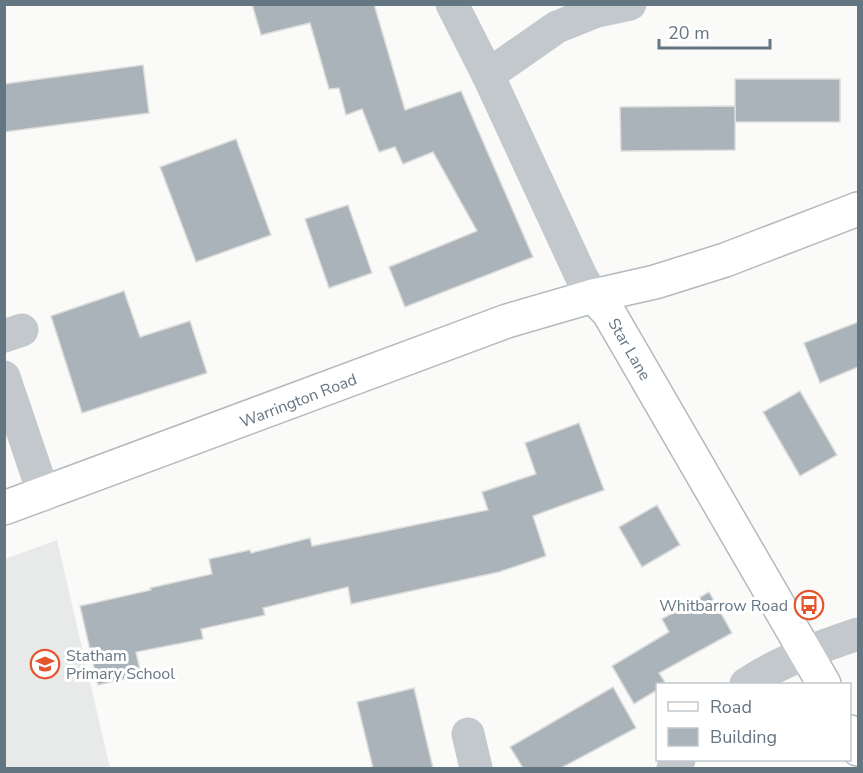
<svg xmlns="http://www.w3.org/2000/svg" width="863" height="773" viewBox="0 0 863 773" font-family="'Nunito Sans',sans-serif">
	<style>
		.built { fill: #e8e9e9 }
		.building { fill: #aab3b9; stroke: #dcdcda; stroke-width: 1.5 }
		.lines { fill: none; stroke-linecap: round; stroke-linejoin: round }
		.secondary-casing { stroke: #b3babf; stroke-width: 36 }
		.street { stroke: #c3c8cc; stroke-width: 33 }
		.secondary { stroke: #fff; stroke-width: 33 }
		.labels { text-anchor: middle; stroke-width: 6; stroke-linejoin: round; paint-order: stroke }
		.street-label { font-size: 16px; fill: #657683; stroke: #fff }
		.poi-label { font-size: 16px; fill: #657683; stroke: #fff; text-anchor: end }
	</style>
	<rect width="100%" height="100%" fill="#fafaf8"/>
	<path class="built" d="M 57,540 L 110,768 L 5,768 L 5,559 Z"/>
	<g class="building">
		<path d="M 252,4 L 374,4 L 405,110 L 461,91 L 533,257 L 405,307 L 389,267 L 477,231 L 433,152 L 403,164 L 395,147 L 379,152 L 362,109 L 346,115 L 339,88 L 329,89 L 310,23 L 261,35 Z"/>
		<path d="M 143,65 L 149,113 L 4,132 L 4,84 Z"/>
		<rect x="735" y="79" width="105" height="43"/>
		<path d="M 735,106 L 735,150 L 621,151 L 620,107 Z"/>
		<path d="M 236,139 L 271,235 L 196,262 L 160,167 Z"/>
		<path d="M 348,205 L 372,273 L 329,288 L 305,219 Z"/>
		<path d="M 124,291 L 140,337 L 190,321 L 207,373 L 82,413 L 51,316 Z"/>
		<path d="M 858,322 L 858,367 L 820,383 L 804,343 Z"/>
		<path d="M 800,391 L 837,455 L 800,476 L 763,412 Z"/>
		<path d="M 579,423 L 604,490 L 533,516 L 546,556 L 499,572 L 351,604 L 348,587 L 263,608 L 265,615 L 201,629 L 203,639 L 136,652 L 141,675 L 98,685 L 80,606 L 151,590 L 150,588 L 212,574 L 209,559 L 250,550 L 251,553 L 310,538 L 312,546 L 488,510 L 482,492 L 536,474 L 525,443 Z"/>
		<path d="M 657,505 L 680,545 L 642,567 L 619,527 Z"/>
		<path d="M 709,592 L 732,633 L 659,673 L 666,684 L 657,684 L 657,690 L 634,704 L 612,666 L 669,632 L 662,619 Z"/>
		<path d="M 613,687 L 636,728 L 561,768 L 523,768 L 510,747 Z"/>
		<path d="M 414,688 L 433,768 L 373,768 L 357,702 Z"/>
	</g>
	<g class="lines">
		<g class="secondary-casing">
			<g id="secondary">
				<path d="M 593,296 L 609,313 L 824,684"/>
				<path d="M 4,508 L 507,321 L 593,296 L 655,282 L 725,260 L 858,209"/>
				<path d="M 850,732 L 858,749"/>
			</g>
		</g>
		<g class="street">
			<path d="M 452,4 L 488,75 L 582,278 L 593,296"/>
			<path d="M 488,75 L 557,27 L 597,11 L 630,4"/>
			<path d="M 4,336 L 22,330"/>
			<path d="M 4,377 L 44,495"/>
			<path d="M 746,684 C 781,661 819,647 858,634"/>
			<path d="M 468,734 L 476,768"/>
			<path d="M 673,768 L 679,760"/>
		</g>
		<use href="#secondary" class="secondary"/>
	</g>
	<defs>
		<g id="bus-ring" transform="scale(1.5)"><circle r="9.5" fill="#fff" stroke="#e4572e" stroke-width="1.5"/><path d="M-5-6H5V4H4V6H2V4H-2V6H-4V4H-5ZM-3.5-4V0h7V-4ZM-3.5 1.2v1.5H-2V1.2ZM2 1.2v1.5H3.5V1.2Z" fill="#e4572e"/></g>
		<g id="school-ring" transform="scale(1.5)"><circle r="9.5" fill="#fff" stroke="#e4572e" stroke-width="1.5"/><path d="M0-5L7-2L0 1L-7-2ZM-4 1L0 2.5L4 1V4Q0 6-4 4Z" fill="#e4572e"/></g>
	</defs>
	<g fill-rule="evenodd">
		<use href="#bus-ring" x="809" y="605"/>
		<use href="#school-ring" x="45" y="664"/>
	</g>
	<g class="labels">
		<g class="street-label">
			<text transform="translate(630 349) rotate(60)" y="6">Star Lane</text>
			<text transform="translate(298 400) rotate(-21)" y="6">Warrington Road</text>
		</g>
		<g class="poi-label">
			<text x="788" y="611">Whitbarrow Road</text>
			<text x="66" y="661" text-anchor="start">Statham<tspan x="66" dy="18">Primary School</tspan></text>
		</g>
	</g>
	<rect width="863" height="773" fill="none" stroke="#657683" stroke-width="12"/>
	<rect x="656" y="683" width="195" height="78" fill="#ffffff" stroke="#c1c8cd" stroke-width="1.5"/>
	<rect x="668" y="702" width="30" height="9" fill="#ffffff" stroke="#c1c8cd" stroke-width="1.5"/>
	<text x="710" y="713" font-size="18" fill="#657683">Road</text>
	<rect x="668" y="728" width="30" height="18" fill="#aab3b9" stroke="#c1c8cd" stroke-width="1.5"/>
	<text x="710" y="743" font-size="18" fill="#657683">Building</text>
	<path d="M659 39v9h111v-9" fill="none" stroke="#657683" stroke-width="3"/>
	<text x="668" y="39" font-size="18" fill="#657683" stroke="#ffffff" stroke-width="4.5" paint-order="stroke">20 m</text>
</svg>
